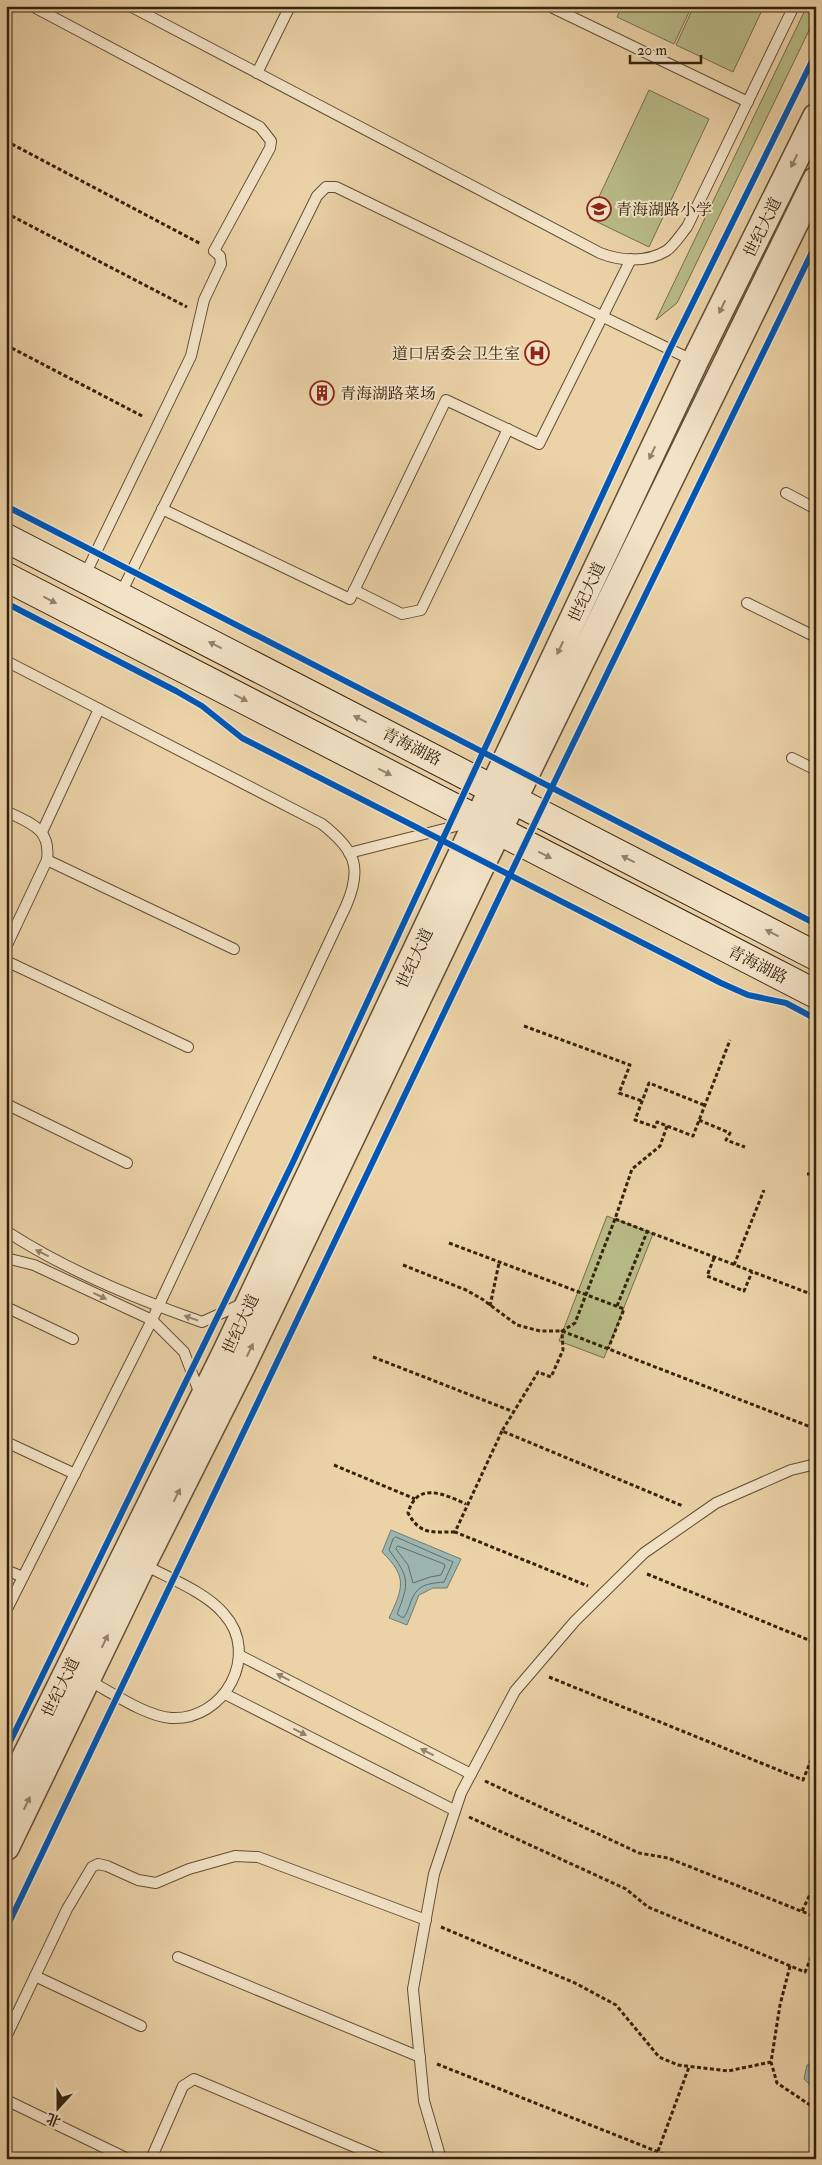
<svg xmlns="http://www.w3.org/2000/svg" width="822" height="2165" viewBox="0 0 822 2165" font-family="'IM FELL Double Pica','Noto Serif SC',serif">
	<style>
		.green { fill: #b8bb87; stroke: #766e4a }
		.water { fill: #9cb5b1; stroke: #727a6f }
		.lines { fill: none; stroke-linecap: round; stroke-linejoin: round }
		.shore { stroke: #686c5f; stroke-width: 1 }
		.service-casing { stroke: #624e34; stroke-width: 12 }
		.tertiary-casing { stroke: #624e34; stroke-width: 29 }
		.secondary-casing { stroke: #34220d; stroke-width: 30 }
		.path { stroke: #34220d; stroke-width: 3; stroke-dasharray: 4 2.5; stroke-linecap: butt }
		.service { stroke: #f2e2c6; stroke-width: 10 }
		.tertiary { stroke: #f2e2c6; stroke-width: 26 }
		.secondary { stroke: #f2e2c6; stroke-width: 28 }
		.cycleway-casing { stroke: #f2e2c6; stroke-width: 9 }
		.cycleway { stroke: #0057b8; stroke-width: 6 }
		.oneway { fill: #93826a }
		.labels { text-anchor: middle; stroke-width: 4; stroke-linejoin: round; paint-order: stroke }
		.poi-label { font-size: 16px; fill: #34220d; stroke: #f2e2c6; text-anchor: start }
		.street-label { font-size: 16px; fill: #34220d; stroke: #f2e2c6 }
	</style>
	<rect width="100%" height="100%" fill="#ebd2a7"/>
	<filter id="stains"><feTurbulence type="fractalNoise" baseFrequency=".004" numOctaves="4"/><feColorMatrix values="0 0 0 0 .2 0 0 0 0 .09 0 0 0 0 .02 0 0 0 .5 -.17"/></filter>
	<radialGradient id="worn" r=".72"><stop offset=".6" stop-color="#630" stop-opacity="0"/><stop offset="1" stop-color="#630" stop-opacity=".3"/></radialGradient>
	<g class="green">
		<path d="M 622,6 L 692,6 L 674,44 L 617,17 Z"/>
		<path d="M 694,6 L 764,6 L 733,72 L 676,45 Z"/>
		<path d="M 807,6 L 816,6 L 816,16 L 677,303 L 656,320 Z"/>
		<path d="M 649,90 L 709,119 L 649,247 L 589,218 Z"/>
		<path d="M 607,1216 L 653,1234 L 604,1358 L 559,1341 Z"/>
	</g>
	<g class="water">
		<path d="M 391,1530 L 461,1559 L 447,1588 L 433,1588 L 419,1595 L 407,1625 L 389,1618 C 403,1588 408,1577 382,1552 Z"/>
		<path d="M 816,2061 L 816,2091 L 804,2079 L 807,2065 Z"/>
	</g>
	<g class="lines">
		<g class="shore">
			<path d="M 396,1537 L 453,1562 L 444,1582 C 426,1584 417,1584 410,1604 C 408,1609 407,1614 403,1618 L 397,1614 C 410,1582 409,1577 389,1550 L 393,1539 Z"/>
			<path d="M 398,1546 L 444,1564 L 445,1566 L 441,1575 L 430,1577 L 413,1583 L 408,1565 L 396,1549 Z"/>
		</g>
		<g class="service-casing">
			<g id="service">
				<path d="M 32,6 L 260,127 L 271,141 L 270,148 L 214,251 L 220,256 L 221,264 L 204,300 L 191,356 L 84,577"/>
				<path d="M 130,6 L 600,253 C 620,261 646,263 666,251 C 674,246 681,234 687,227 L 794,6"/>
				<path d="M 549,6 L 748,102"/>
				<path d="M 257,73 L 290,6"/>
				<path d="M 786,493 L 816,509"/>
				<path d="M 162,509 L 350,599 L 446,400 L 539,444 L 631,259"/>
				<path d="M 354,590 L 402,614 L 421,610 L 508,429"/>
				<path d="M 120,595 L 317,196 L 326,187 L 336,187 L 694,361"/>
				<path d="M 747,603 L 816,637"/>
				<path d="M 6,661 L 322,824 C 355,850 363,867 346,906 L 152,1320 L 6,1611"/>
				<path d="M 792,758 L 816,770"/>
				<path d="M 6,811 C 31,824 51,828 47,860 L 6,947"/>
				<path d="M 42,832 L 99,709"/>
				<path d="M 349,853 L 472,822"/>
				<path d="M 47,860 L 234,949"/>
				<path d="M 6,961 L 188,1047"/>
				<path d="M 6,1104 L 127,1163"/>
				<path d="M 6,1231 C 64,1269 136,1299 202,1322 L 244,1303"/>
				<path d="M 6,1258 L 34,1265 L 152,1320 L 184,1352 L 201,1397"/>
				<path d="M 6,1307 L 73,1339"/>
				<path d="M 6,1442 L 75,1474"/>
				<path d="M 6,1570 L 23,1577"/>
				<path d="M 239,1655 L 471,1774"/>
				<path d="M 88,1680 C 111,1692 145,1716 171,1718 C 224,1721 261,1655 224,1614 C 206,1592 168,1578 143,1564"/>
				<path d="M 225,1694 L 454,1810"/>
				<path d="M 178,1957 L 420,2057"/>
				<path d="M 35,1976 L 141,2026"/>
				<path d="M 6,2037 L 67,1909 L 92,1867 L 98,1864 L 107,1866 L 138,1880 L 156,1883 L 189,1869 L 235,1856 L 258,1857 L 426,1920"/>
				<path d="M 6,2100 L 128,2159"/>
				<path d="M 151,2159 L 183,2086 L 194,2079 L 383,2159"/>
				<path d="M 441,2159 L 424,2101 L 413,1989 L 434,1874 L 461,1793 L 515,1691 L 575,1621 L 644,1553 L 716,1503 L 791,1470 L 816,1464"/>
			</g>
		</g>
		<g class="tertiary-casing">
			<g id="tertiary">
				<path d="M 6,1796 L 225,1354 L 695,361 L 816,117"/>
				<path d="M 6,1847 L 143,1563 L 243,1364 L 483,862 L 816,180"/>
			</g>
		</g>
		<g class="secondary-casing">
			<g id="secondary">
				<path d="M 6,538 L 816,956"/>
				<path d="M 6,577 L 816,994"/>
			</g>
		</g>
		<g class="path">
			<path d="M 6,141 L 201,244"/>
			<path d="M 6,213 L 187,307"/>
			<path d="M 6,345 L 144,417"/>
			<path d="M 524,1026 L 630,1065 L 619,1093 L 642,1101"/>
			<path d="M 704,1105 L 649,1083 L 635,1120 L 655,1127 L 657,1122 L 693,1136 L 730,1040"/>
			<path d="M 699,1120 L 730,1133 L 726,1140 L 745,1147"/>
			<path d="M 667,1126 L 660,1146 L 632,1169 L 615,1219 L 816,1296"/>
			<path d="M 807,1174 L 816,1174"/>
			<path d="M 615,1219 L 575,1323 L 562,1331 L 563,1350 L 551,1377 L 538,1372 L 502,1431 L 683,1506"/>
			<path d="M 449,1243 L 624,1309 L 608,1349"/>
			<path d="M 714,1258 L 707,1276 L 744,1291 L 752,1272"/>
			<path d="M 403,1265 L 466,1290 L 482,1299 L 517,1325 L 540,1331 L 562,1331 L 816,1429"/>
			<path d="M 734,1265 L 764,1190"/>
			<path d="M 490,1306 L 499,1263"/>
			<path d="M 617,1306 L 647,1232"/>
			<path d="M 373,1357 L 514,1412"/>
			<path d="M 502,1431 L 455,1532 L 588,1586"/>
			<path d="M 334,1465 L 415,1499"/>
			<path d="M 455,1532 C 432,1532 420,1535 408,1513 C 417,1481 444,1494 466,1504"/>
			<path d="M 647,1574 L 816,1643"/>
			<path d="M 549,1677 L 803,1780 L 816,1748"/>
			<path d="M 808,1767 L 816,1770"/>
			<path d="M 485,1781 L 639,1853 L 668,1858 L 816,1917"/>
			<path d="M 469,1817 L 626,1889 L 648,1907 L 805,1972 L 816,1946"/>
			<path d="M 802,1911 L 816,1882"/>
			<path d="M 441,1927 L 575,1983 L 616,2005 L 659,2057 L 678,2065 L 728,2071 L 771,2062"/>
			<path d="M 790,1966 L 780,2005 L 771,2062 L 777,2083 L 816,2109"/>
			<path d="M 437,2064 L 676,2159"/>
			<path d="M 658,2151 L 689,2067"/>
		</g>
		<use href="#service" class="service"/>
		<use href="#tertiary" class="tertiary"/>
		<use href="#secondary" class="secondary"/>
		<g class="cycleway-casing">
			<g id="cycleway">
				<path d="M 6,506 L 816,924"/>
				<path d="M 6,603 L 176,691 L 202,706 L 242,738 L 721,983 L 748,995 L 786,1003 L 816,1019"/>
				<path d="M 6,1750 L 293,1162 L 670,349 L 816,53"/>
				<path d="M 6,1929 L 551,789 L 816,244"/>
			</g>
		</g>
		<use href="#cycleway" class="cycleway"/>
	</g>
	<defs><path id="oneway-solid" d="M-6-.8H1V-3.2L6.5 0L1 3.2V.8H-6Z" transform="scale(1.25)"/></defs>
	<g class="oneway">
		<use href="#oneway-solid" transform="translate(794 161) rotate(116)"/>
		<use href="#oneway-solid" transform="translate(722 307) rotate(116)"/>
		<use href="#oneway-solid" transform="translate(652 453) rotate(115)"/>
		<use href="#oneway-solid" transform="translate(50 600) rotate(27)"/>
		<use href="#oneway-solid" transform="translate(215 645) rotate(-153)"/>
		<use href="#oneway-solid" transform="translate(560 648) rotate(115)"/>
		<use href="#oneway-solid" transform="translate(241 698) rotate(27)"/>
		<use href="#oneway-solid" transform="translate(360 719) rotate(-153)"/>
		<use href="#oneway-solid" transform="translate(385 772) rotate(27)"/>
		<use href="#oneway-solid" transform="translate(545 855) rotate(27)"/>
		<use href="#oneway-solid" transform="translate(628 859) rotate(-153)"/>
		<use href="#oneway-solid" transform="translate(772 933) rotate(-153)"/>
		<use href="#oneway-solid" transform="translate(42 1253) rotate(-154)"/>
		<use href="#oneway-solid" transform="translate(100 1296) rotate(25)"/>
		<use href="#oneway-solid" transform="translate(191 1318) rotate(-161)"/>
		<use href="#oneway-solid" transform="translate(250 1350) rotate(-64)"/>
		<use href="#oneway-solid" transform="translate(177 1495) rotate(-63)"/>
		<use href="#oneway-solid" transform="translate(105 1641) rotate(-64)"/>
		<use href="#oneway-solid" transform="translate(283 1677) rotate(-153)"/>
		<use href="#oneway-solid" transform="translate(300 1732) rotate(27)"/>
		<use href="#oneway-solid" transform="translate(427 1752) rotate(-153)"/>
		<use href="#oneway-solid" transform="translate(27 1803) rotate(-65)"/>
	</g>
	<defs>
		<g id="school-ring" transform="scale(1.25)"><circle r="9.5" fill="#f2e2c6" stroke="#8f2418" stroke-width="1.5"/><path d="M0-5L7-2L0 1L-7-2ZM-4 1L0 2.5L4 1V4Q0 6-4 4Z" fill="#8f2418"/></g>
		<g id="hospital-ring" transform="scale(1.25)"><circle r="9.5" fill="#f2e2c6" stroke="#8f2418" stroke-width="1.5"/><path d="M-5-5h3v3.5h4V-5h3V5h-3V1.5h-4V5h-3Z" fill="#8f2418"/></g>
		<g id="building-ring" transform="scale(1.25)"><circle r="9.5" fill="#f2e2c6" stroke="#8f2418" stroke-width="1.5"/><path d="M-4-6H4V6H1V3H-1V6H-4ZM-2.5-4.3h1.7v1.8h-1.7ZM.8-4.3h1.7v1.8H.8ZM-2.5-1h1.7V.8h-1.7ZM.8-1h1.7V.8H.8Z" fill="#8f2418"/></g>
	</defs>
	<g fill-rule="evenodd">
		<use href="#school-ring" x="599" y="209"/>
		<use href="#hospital-ring" x="537" y="353"/>
		<use href="#building-ring" x="322" y="393"/>
	</g>
	<g class="labels">
		<g class="poi-label">
			<text x="616" y="215">青海湖路小学</text>
			<text x="520" y="359" text-anchor="end">道口居委会卫生室</text>
			<text x="340" y="399">青海湖路菜场</text>
		</g>
		<g class="street-label">
			<text transform="translate(762 227) rotate(-64)" y="6">世纪大道</text>
			<text transform="translate(586 592) rotate(-65)" y="6">世纪大道</text>
			<text transform="translate(412 746) rotate(27)" y="6">青海湖路</text>
			<text transform="translate(414 958) rotate(-65)" y="6">世纪大道</text>
			<text transform="translate(758 964) rotate(27)" y="6">青海湖路</text>
			<text transform="translate(240 1324) rotate(-65)" y="6">世纪大道</text>
			<text transform="translate(60 1687) rotate(-64)" y="6">世纪大道</text>
		</g>
	</g>
	<rect width="822" height="2165" fill="none" stroke="#ebd2a7" stroke-width="25"/>
	<rect x="8" y="8" width="807" height="2150" fill="none" stroke="#34220d" stroke-width="2.5"/>
	<rect x="12" y="12" width="797" height="2140" fill="none" stroke="#34220d"/>
	<g transform="translate(58 2108) rotate(201)" stroke="#f2e2c6" stroke-width="4" paint-order="stroke">
	<path d="M0-4L9 19L0 12L-9 19Z" fill="#34220d"/>
	<text y="-8" font-size="14" font-weight="bold" text-anchor="middle" fill="#34220d">北</text>
	</g>
	<path d="M630 55v8h71v-8" fill="none" stroke="#34220d" stroke-width="2.5"/>
	<text x="637" y="55" font-size="15" fill="#34220d" stroke="#f2e2c6" stroke-width="4" paint-order="stroke">20 m</text>
	<rect width="100%" height="100%" filter="url(#stains)"/>
	<rect width="100%" height="100%" fill="url(#worn)"/>
</svg>
